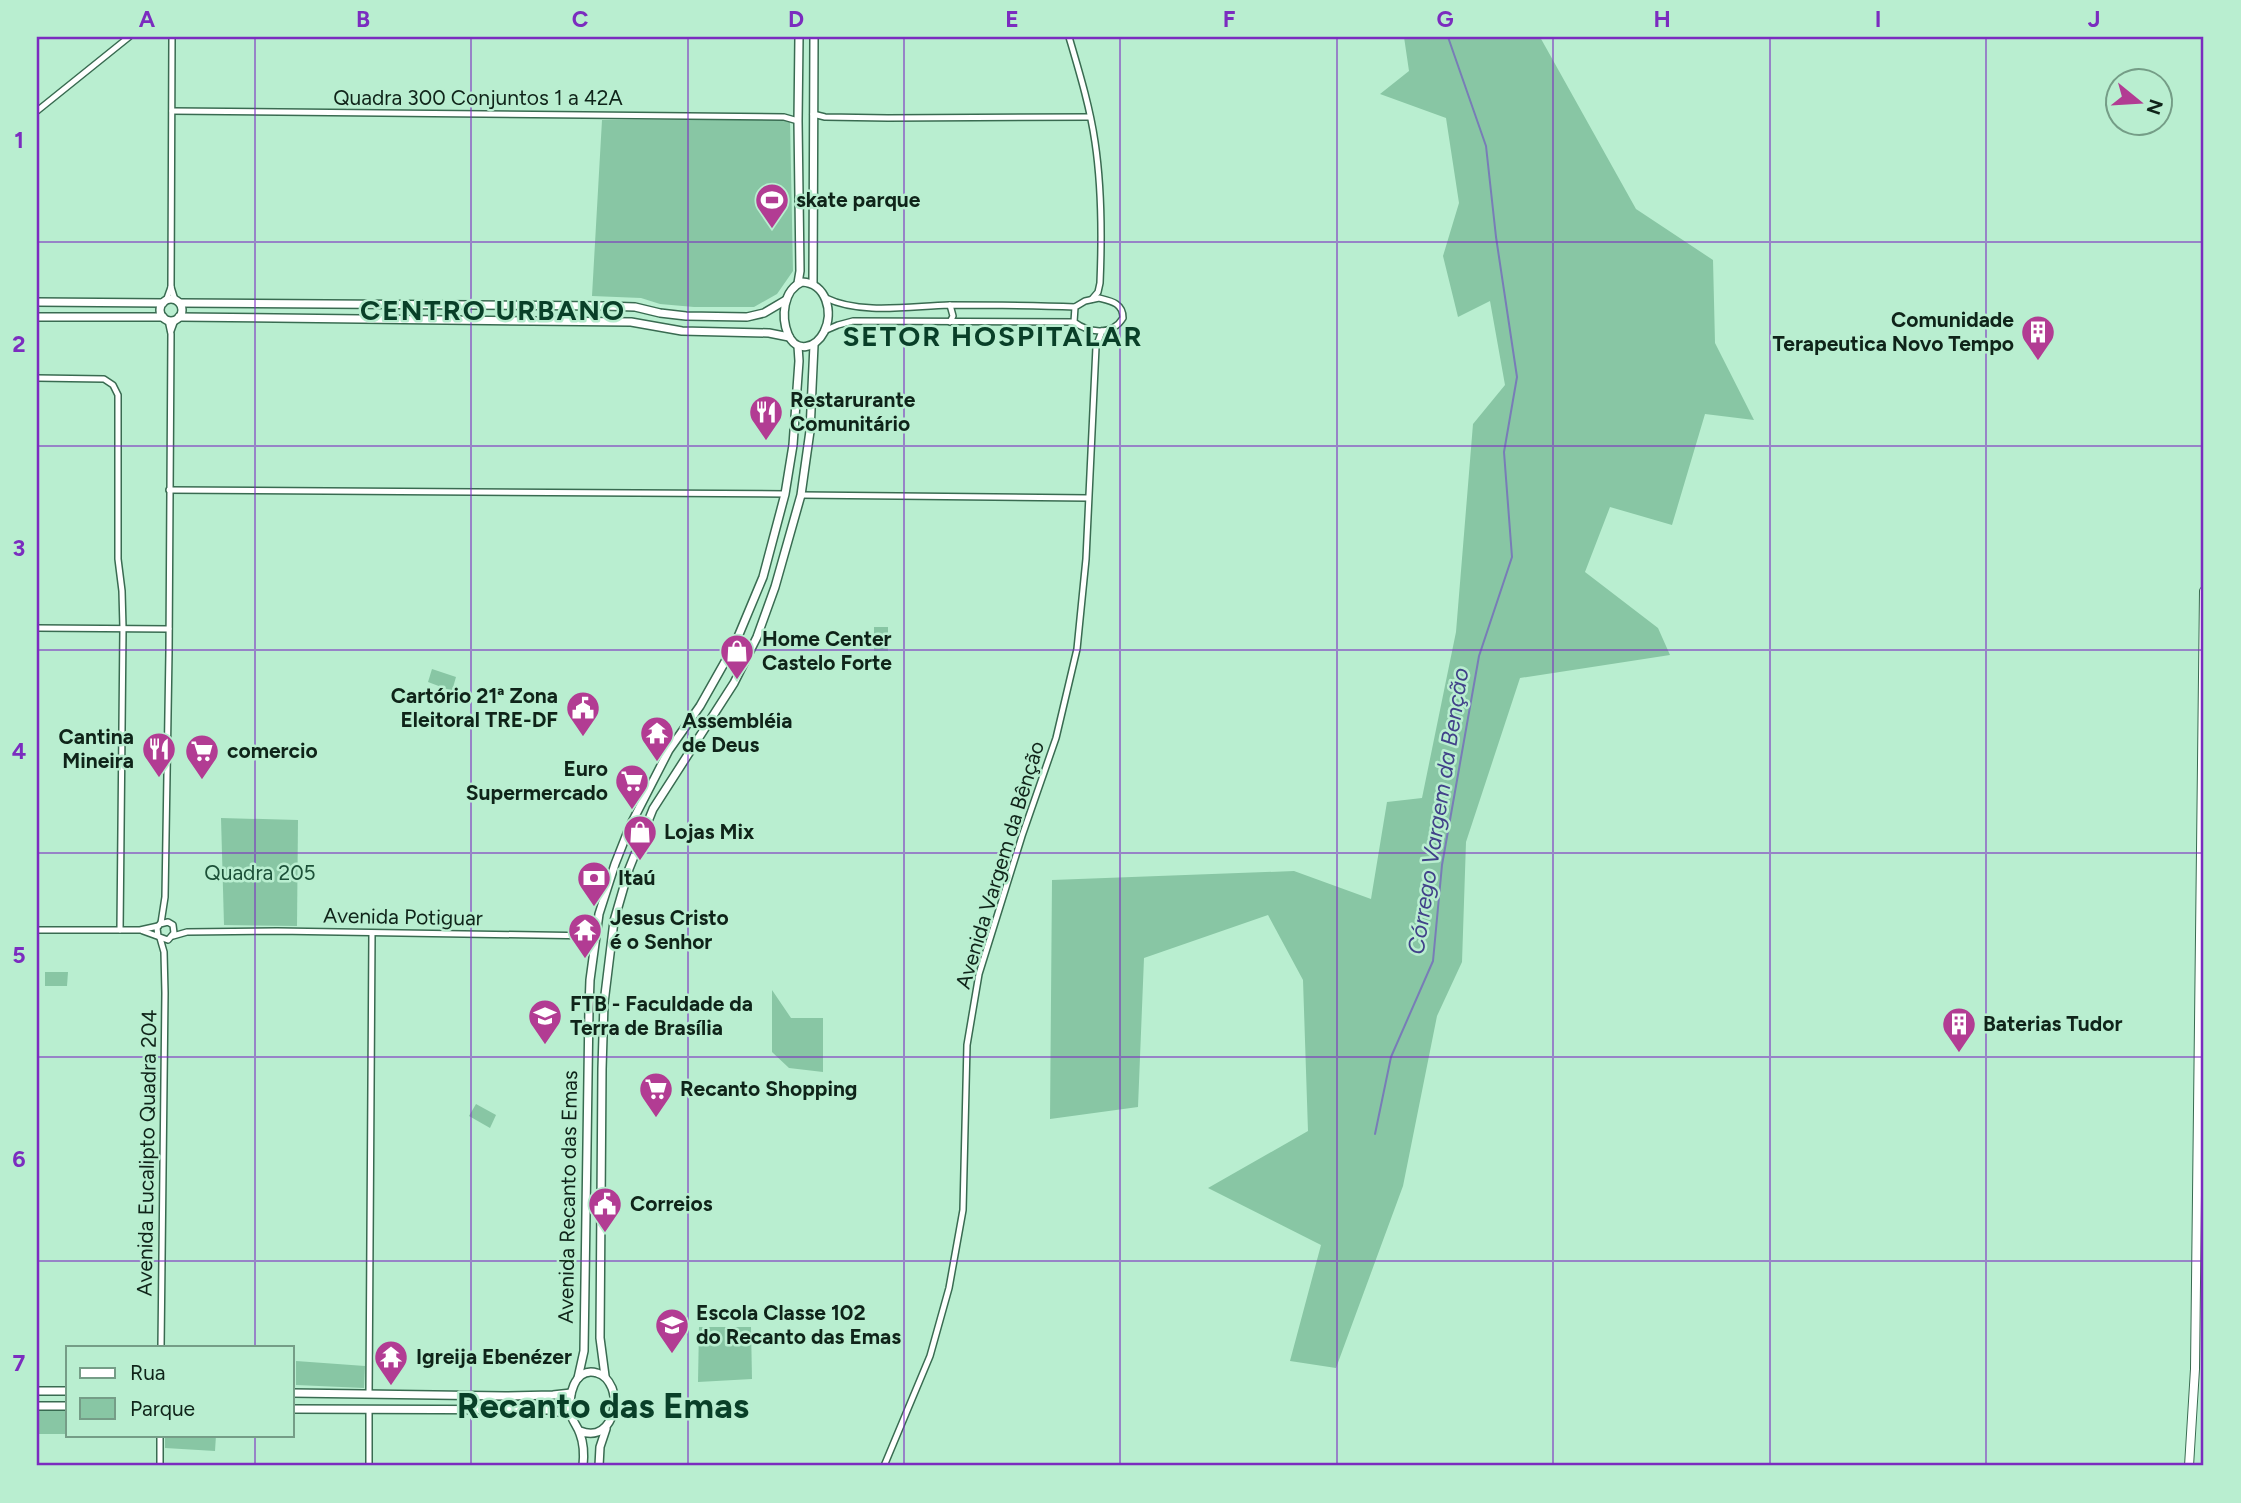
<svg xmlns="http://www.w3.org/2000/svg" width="2241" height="1503" viewBox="0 0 2241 1503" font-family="Figtree,sans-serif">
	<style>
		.green { fill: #88c6a4 }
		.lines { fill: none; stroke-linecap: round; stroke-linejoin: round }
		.stream { stroke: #787db7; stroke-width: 2 }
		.minor-casing { stroke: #396b51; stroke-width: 8 }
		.major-casing { stroke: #396b51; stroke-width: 10 }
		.highway-casing { stroke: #396b51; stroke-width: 10 }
		.minor { stroke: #fff; stroke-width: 5 }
		.major { stroke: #fff; stroke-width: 7 }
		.highway { stroke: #fff; stroke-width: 8 }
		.grid { fill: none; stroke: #7b2cbf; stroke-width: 2; stroke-opacity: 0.55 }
		.labels { text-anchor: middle; stroke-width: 5; stroke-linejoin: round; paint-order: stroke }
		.street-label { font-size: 21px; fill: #0f2419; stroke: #b9eed0 }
		.poi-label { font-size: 21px; font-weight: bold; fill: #0f2419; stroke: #b9eed0; text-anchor: start }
		.park-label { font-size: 21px; fill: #1c5038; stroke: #b9eed0 }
		.water-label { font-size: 23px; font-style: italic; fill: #414189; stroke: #b9eed0 }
		.district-label { font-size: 28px; font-weight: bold; letter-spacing: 2px; fill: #093f28; stroke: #b9eed0 }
		.town-label { font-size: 35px; font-weight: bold; fill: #093f28; stroke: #b9eed0 }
		.neatline { fill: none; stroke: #7b2cbf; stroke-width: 2.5 }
		.grid-label { font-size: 23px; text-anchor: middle; font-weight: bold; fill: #7b2cbf }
	</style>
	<rect width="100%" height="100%" fill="#b9eed0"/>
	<g class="green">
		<path d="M 1404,37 L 1540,37 L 1636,209 L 1713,260 L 1715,343 L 1754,420 L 1705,414 L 1672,525 L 1610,507 L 1585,572 L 1658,628 L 1670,655 L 1520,678 L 1466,842 L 1462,962 L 1437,1016 L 1403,1186 L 1336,1368 L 1290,1361 L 1321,1245 L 1208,1188 L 1308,1131 L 1303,980 L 1268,915 L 1144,958 L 1138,1107 L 1050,1119 L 1052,880 L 1294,871 L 1371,899 L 1387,802 L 1422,798 L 1456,632 L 1473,424 L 1505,385 L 1490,301 L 1458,317 L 1443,256 L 1459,203 L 1446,118 L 1380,94 L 1409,71 Z"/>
		<path d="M 602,120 L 790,120 L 793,271 L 777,294 L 754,307 L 694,307 L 660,304 L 641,298 L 592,296 Z"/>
		<rect x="874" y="627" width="14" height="24"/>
		<path d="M 432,669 L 456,677 L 452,691 L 428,682 Z"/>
		<path d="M 221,818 L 298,820 L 297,926 L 224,925 Z"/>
		<path d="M 45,972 L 68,972 L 67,986 L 45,986 Z"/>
		<path d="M 772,990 L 791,1018 L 823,1018 L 823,1072 L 789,1068 L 772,1052 Z"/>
		<path d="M 476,1104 L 496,1115 L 490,1128 L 469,1116 Z"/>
		<path d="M 699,1327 L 751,1327 L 752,1379 L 698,1382 Z"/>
		<path d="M 296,1361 L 365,1366 L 364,1388 L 296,1385 Z"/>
		<path d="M 37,1409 L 68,1410 L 68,1434 L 37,1434 Z"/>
		<path d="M 165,1435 L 216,1435 L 215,1451 L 165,1448 Z"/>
	</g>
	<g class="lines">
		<path class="stream" d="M 1375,1134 L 1391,1057 L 1433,961 L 1442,865 L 1479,656 L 1512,557 L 1504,452 L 1517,377 L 1496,237 L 1486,146 L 1448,37"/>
		<g class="minor-casing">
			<g id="minor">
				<path d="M 172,37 L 171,287 L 175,300"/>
				<path d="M 1069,37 C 1079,71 1090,107 1095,142 C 1102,189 1102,236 1100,283 L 1098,292 L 1092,299"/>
				<path d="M 37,111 L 129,37"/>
				<path d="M 172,111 L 784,117 L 798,121"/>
				<path d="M 813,114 L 825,117 L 888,118 L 1090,117"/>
				<path d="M 826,298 C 861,315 911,306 949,305 C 991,305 1033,305 1075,307"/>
				<path d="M 1099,298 C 1111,301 1123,303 1123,318 C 1112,336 1089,333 1074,322 L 1075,307 L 1085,301 Z"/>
				<path d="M 166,301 L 171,287"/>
				<path d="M 950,322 L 953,316 L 950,305"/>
				<path d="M 171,331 L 175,320"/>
				<path d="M 824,331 L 838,325 L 853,321 L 1074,322"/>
				<path d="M 37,378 L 104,379 L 113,385 L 118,395 L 118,559 L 122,591 L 123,628 L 120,930"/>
				<path d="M 169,490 L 785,494"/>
				<path d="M 801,495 L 1088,498"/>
				<path d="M 37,628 L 169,629"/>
				<path d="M 161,923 L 165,897 L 169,652 L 171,334 L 168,320"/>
				<path d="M 37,930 L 140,930 L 158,926"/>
				<path d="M 143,931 L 168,940 L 174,933 L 173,925 L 168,922 L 160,924 L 157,928 L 158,936"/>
				<path d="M 173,936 L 187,932 L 277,931 L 596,936"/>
				<path d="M 160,938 L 164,952 L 165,993 L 161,1347"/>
				<path d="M 369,1394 L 372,933"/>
				<path d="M 160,1435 L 160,1466"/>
				<path d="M 369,1466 L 369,1409"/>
				<path d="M 884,1466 L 930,1356 L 949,1288 L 963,1210 L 967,1045 L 979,974 L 1022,836 L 1056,738 L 1077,649 L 1086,559 L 1096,347 L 1102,331"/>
			</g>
		</g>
		<g class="major-casing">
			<g id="major">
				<path d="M 802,282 C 826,283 834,312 824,332 C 816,348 796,354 788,334 C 781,317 783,290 802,282 Z"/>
				<path d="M 798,283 L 800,271 L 798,121 L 799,37"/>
				<path d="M 813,283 L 814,37"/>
				<circle cx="171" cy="310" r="11"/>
				<path d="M 37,302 L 163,303"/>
				<path d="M 180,303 L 605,306 L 635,307 L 660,313 L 686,316 L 747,317 L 764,313 L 786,300"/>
				<path d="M 37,317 L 163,317"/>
				<path d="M 179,317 L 631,322 L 682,331 L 769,333 L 789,337"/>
				<path d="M 605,1376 L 600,1338 L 602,1069 L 604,1003 L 614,921 L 629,869 L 653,809 L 734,683 L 757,637 L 775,587 L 801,495 L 810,431 L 814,345"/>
				<path d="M 578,1378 L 584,1351 L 589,1008 L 590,980 L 599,914 L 615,864 L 630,826 L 669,750 L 700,706 L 735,644 L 763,577 L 785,494 L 793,445 L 799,361 L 798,346"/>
				<path d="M 37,1391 L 68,1391"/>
				<path d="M 292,1393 L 505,1396 L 553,1395 L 571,1393"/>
				<path d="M 37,1406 L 68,1406"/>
				<path d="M 292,1409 L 550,1410 L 571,1415"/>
				<path d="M 580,1431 C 607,1442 620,1410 612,1388 C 609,1381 605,1375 597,1373 C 574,1366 567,1398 571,1415 C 573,1422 578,1427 580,1434 C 584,1444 584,1456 583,1466"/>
				<path d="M 599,1466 L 600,1447 L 606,1429"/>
			</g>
		</g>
		<g class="highway-casing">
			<path id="highway" d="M 2189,1466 L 2195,1369 L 2204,591"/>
		</g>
		<use href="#minor" class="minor"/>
		<use href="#major" class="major"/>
		<use href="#highway" class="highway"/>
	</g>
	<path class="grid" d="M 255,37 L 255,1347M 471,37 L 471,1466M 688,37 L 688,1466M 904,37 L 904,1466M 1120,37 L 1120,1466M 1337,37 L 1337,1466M 1553,37 L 1553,1466M 1770,37 L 1770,1466M 1986,37 L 1986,1466M 37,242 L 2204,242M 37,446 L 2204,446M 37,650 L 2204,650M 37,853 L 2204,853M 37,1057 L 2204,1057M 37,1261 L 2204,1261M 255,1435 L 255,1466"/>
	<defs>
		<g id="stadium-pin" transform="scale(1.75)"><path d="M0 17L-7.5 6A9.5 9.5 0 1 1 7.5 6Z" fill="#b23c93" stroke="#b9eed0"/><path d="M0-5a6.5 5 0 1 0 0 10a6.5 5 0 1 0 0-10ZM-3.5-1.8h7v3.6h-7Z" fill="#fff"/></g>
		<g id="building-pin" transform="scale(1.75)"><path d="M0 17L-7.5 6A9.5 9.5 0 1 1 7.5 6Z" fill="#b23c93" stroke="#b9eed0"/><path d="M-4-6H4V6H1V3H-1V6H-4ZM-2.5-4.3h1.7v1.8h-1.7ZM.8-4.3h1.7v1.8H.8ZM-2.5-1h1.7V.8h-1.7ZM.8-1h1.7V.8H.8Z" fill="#fff"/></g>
		<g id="restaurant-pin" transform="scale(1.75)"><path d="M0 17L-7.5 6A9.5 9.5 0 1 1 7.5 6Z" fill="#b23c93" stroke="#b9eed0"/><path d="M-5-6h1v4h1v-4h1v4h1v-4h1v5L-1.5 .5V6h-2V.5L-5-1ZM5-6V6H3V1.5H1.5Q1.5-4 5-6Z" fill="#fff"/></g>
		<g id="shop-pin" transform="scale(1.75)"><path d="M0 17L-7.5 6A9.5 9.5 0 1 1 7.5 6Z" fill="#b23c93" stroke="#b9eed0"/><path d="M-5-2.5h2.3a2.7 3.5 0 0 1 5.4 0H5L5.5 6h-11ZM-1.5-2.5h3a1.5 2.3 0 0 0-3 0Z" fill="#fff"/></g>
		<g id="civic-pin" transform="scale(1.75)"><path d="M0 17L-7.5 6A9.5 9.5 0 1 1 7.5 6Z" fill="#b23c93" stroke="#b9eed0"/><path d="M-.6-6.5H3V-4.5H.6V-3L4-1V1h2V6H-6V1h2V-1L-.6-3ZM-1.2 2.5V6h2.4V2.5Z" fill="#fff"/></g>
		<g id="temple-pin" transform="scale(1.75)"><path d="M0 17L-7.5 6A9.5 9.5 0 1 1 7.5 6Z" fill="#b23c93" stroke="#b9eed0"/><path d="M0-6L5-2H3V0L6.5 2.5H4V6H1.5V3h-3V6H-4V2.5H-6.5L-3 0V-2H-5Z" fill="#fff"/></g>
		<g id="supermarket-pin" transform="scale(1.75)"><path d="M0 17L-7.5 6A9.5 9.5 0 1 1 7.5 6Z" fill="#b23c93" stroke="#b9eed0"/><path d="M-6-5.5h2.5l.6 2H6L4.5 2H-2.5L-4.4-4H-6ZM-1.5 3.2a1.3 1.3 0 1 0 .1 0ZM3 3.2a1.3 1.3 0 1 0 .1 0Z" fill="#fff"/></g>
		<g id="bank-pin" transform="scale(1.75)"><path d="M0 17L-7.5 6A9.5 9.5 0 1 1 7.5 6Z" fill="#b23c93" stroke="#b9eed0"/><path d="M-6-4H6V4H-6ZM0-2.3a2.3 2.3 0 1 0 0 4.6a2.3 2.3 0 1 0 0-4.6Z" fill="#fff"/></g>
		<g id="university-pin" transform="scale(1.75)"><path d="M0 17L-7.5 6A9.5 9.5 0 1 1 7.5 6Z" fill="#b23c93" stroke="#b9eed0"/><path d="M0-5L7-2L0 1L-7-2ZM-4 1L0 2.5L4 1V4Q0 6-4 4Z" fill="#fff"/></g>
		<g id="school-pin" transform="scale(1.75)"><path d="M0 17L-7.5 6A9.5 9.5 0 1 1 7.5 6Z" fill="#b23c93" stroke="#b9eed0"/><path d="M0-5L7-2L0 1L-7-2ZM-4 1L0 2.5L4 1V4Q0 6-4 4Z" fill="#fff"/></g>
	</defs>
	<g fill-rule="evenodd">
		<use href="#stadium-pin" x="772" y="200"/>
		<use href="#building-pin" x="2038" y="332"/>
		<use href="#restaurant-pin" x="766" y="412"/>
		<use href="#shop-pin" x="737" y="651"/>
		<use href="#civic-pin" x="583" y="708"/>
		<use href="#temple-pin" x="657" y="733"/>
		<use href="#restaurant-pin" x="159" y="749"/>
		<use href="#supermarket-pin" x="202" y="751"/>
		<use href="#supermarket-pin" x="632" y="781"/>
		<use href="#shop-pin" x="640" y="832"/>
		<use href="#bank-pin" x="594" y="878"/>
		<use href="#temple-pin" x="585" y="930"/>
		<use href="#university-pin" x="545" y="1016"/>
		<use href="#building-pin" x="1959" y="1024"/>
		<use href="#supermarket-pin" x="656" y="1089"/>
		<use href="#civic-pin" x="605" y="1204"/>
		<use href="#school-pin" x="672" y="1325"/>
		<use href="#temple-pin" x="391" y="1357"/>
	</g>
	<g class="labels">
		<g class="street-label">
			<text x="478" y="105">Quadra 300 Conjuntos 1 a 42A</text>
			<text transform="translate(1000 865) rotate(-73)" y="7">Avenida Vargem da Bênção</text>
			<text transform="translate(403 917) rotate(1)" y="7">Avenida Potiguar</text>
			<text transform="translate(147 1153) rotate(-89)" y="7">Avenida Eucalipto Quadra 204</text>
			<text transform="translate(568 1197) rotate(-89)" y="7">Avenida Recanto das Emas</text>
		</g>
		<g class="poi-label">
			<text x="796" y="207">skate parque</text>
			<text x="2014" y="327" text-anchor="end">Comunidade<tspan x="2014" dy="24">Terapeutica Novo Tempo</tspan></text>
			<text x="790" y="407">Restarurante<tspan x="790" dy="24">Comunitário</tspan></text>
			<text x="762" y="646">Home Center<tspan x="762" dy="24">Castelo Forte</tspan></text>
			<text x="558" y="703" text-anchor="end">Cartório 21ª Zona<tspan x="558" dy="24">Eleitoral TRE-DF</tspan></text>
			<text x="682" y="728">Assembléia<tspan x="682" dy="24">de Deus</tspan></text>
			<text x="134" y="744" text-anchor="end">Cantina<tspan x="134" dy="24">Mineira</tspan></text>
			<text x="227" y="758">comercio</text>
			<text x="608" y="776" text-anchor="end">Euro<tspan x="608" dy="24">Supermercado</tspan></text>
			<text x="664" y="839">Lojas Mix</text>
			<text x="618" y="885">Itaú</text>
			<text x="610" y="925">Jesus Cristo<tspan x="610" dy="24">é o Senhor</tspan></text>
			<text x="570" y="1011">FTB - Faculdade da<tspan x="570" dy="24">Terra de Brasília</tspan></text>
			<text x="1983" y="1031">Baterias Tudor</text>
			<text x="680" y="1096">Recanto Shopping</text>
			<text x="630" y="1211">Correios</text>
			<text x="696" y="1320">Escola Classe 102<tspan x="696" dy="24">do Recanto das Emas</tspan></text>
			<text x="416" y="1364">Igreija Ebenézer</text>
		</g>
		<g class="park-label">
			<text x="260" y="880">Quadra 205</text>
		</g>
		<g class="water-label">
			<text transform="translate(1438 811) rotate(-81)" y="8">Córrego Vargem da Benção</text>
		</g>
		<g class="district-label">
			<text x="493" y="320">CENTRO URBANO</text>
			<text x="993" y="346">SETOR HOSPITALAR</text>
		</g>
		<g class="town-label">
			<text x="603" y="1418">Recanto das Emas</text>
		</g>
	</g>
	<rect width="2241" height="1503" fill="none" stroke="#b9eed0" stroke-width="77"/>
	<rect x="66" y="1346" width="228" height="91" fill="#b9eed0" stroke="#759d87" stroke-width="2"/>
	<rect x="80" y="1368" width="35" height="10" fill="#ffffff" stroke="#759d87" stroke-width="2"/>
	<text x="130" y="1380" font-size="21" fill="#0f2419">Rua</text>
	<rect x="80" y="1398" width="35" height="21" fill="#88c6a4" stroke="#759d87" stroke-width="2"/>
	<text x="130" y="1416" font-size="21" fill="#0f2419">Parque</text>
	<g transform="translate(2139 102) rotate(108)"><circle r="33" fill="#b9eed0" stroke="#759d87" stroke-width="2"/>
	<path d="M0-5L12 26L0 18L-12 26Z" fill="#b23c93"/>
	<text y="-10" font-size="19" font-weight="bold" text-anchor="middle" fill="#0f2419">N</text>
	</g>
	<rect x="38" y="38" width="2164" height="1426" class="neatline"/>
	<g class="grid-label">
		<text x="147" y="27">A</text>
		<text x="363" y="27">B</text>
		<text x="580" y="27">C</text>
		<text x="796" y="27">D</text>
		<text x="1012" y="27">E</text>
		<text x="1229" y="27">F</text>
		<text x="1445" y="27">G</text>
		<text x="1662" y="27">H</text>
		<text x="1878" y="27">I</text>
		<text x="2094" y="27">J</text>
		<text x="19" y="148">1</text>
		<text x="19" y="352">2</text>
		<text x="19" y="556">3</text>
		<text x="19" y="759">4</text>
		<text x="19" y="963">5</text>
		<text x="19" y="1167">6</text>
		<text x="19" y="1371">7</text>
	</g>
</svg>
